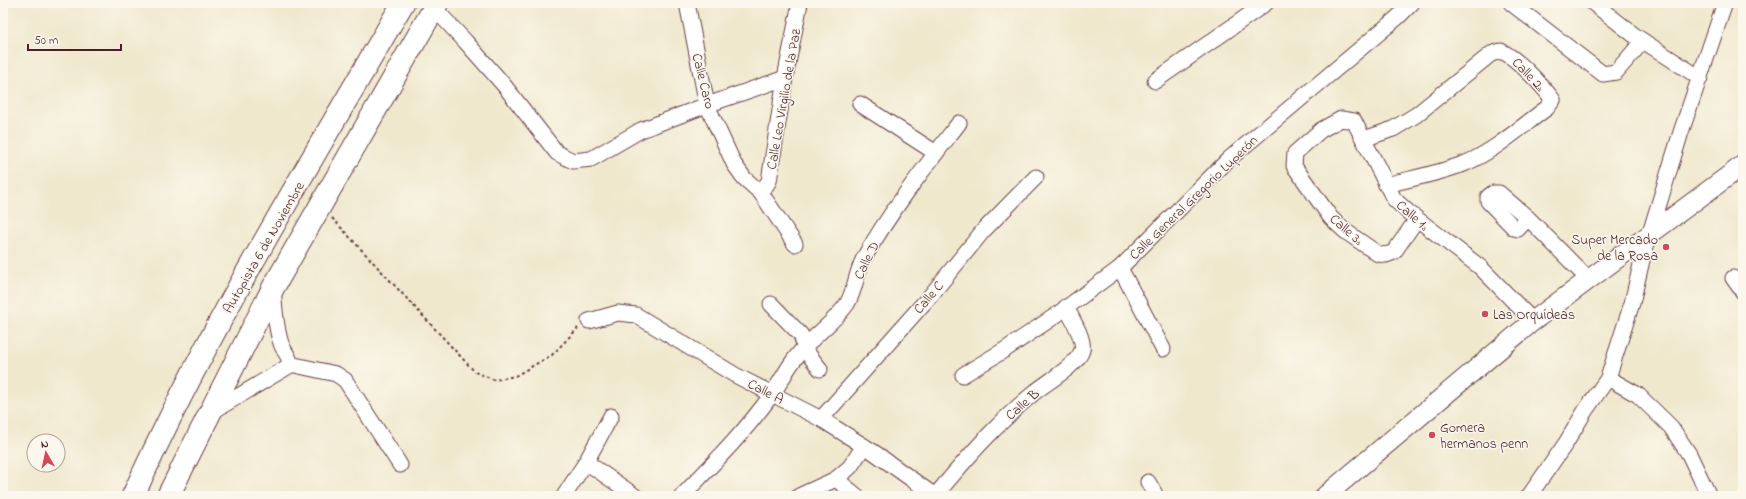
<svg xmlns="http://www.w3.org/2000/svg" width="1746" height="499" viewBox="0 0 1746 499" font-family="'Indie Flower',sans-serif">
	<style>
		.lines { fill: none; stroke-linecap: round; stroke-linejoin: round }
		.minor-casing { stroke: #633d43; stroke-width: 17 }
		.major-casing { stroke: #633d43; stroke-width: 21 }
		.highway-casing { stroke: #633d43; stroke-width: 24 }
		.path { stroke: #633d43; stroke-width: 2; stroke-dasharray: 3 3; stroke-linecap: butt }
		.minor { stroke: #fff; stroke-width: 15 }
		.major { stroke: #fff; stroke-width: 19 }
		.highway { stroke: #fff; stroke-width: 22 }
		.poi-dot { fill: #d1495b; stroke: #fbf7ec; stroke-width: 1.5 }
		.labels { text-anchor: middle; stroke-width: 3; stroke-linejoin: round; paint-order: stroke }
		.street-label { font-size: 14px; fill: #4a1f2b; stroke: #fbf7ec }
		.poi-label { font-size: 14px; fill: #4a1f2b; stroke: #fbf7ec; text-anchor: start }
	</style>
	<rect width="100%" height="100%" fill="#fbf7ec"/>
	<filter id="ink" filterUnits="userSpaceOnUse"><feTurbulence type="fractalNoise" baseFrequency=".025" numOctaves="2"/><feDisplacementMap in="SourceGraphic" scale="8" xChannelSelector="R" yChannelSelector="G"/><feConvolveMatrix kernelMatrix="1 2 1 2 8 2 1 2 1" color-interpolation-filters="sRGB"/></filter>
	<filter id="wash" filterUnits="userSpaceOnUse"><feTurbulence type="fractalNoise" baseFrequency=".012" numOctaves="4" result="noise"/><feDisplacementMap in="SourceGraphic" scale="16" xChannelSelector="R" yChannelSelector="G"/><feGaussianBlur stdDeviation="0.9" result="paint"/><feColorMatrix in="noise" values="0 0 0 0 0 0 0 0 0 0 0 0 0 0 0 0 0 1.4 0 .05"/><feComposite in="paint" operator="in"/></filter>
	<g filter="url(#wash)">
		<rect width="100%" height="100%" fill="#f0e8cd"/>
	</g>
	<g filter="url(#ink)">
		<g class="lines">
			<g class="minor-casing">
				<g id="minor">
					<path d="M 687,3 L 707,105 L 734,164 L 744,178 L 761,193 L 795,244"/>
					<path d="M 1511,3 L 1603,74 L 1616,72 L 1643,41"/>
					<path d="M 1593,3 L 1634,35 L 1700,78"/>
					<path d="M 434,8 L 465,41 L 503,84 L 557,153 L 573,161 L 591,159 L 641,130 L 707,105 L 785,78"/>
					<path d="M 1155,81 L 1266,3"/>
					<path d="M 860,104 L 936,153"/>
					<path d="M 1364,139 L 1393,129 L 1416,115 L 1491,54 L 1501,51 C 1517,58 1542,85 1553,100 L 1547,108 C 1522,126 1496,150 1466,163 C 1441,173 1413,178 1386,185"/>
					<path d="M 761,193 L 769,181 L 785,78 L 800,3"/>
					<path d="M 1528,218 L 1518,229 L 1514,228 L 1488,201 L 1488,197 L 1493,193 L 1499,193 L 1528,218 L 1588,279"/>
					<path d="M 1417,219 L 1394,252 L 1386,255 L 1378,254 L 1345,231 L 1331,218 L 1294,166 L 1295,153 L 1321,130 L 1341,119 L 1354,121 L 1394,199 L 1408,212 L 1480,267 L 1533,321"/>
					<path d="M 1120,268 L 1163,349"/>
					<path d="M 1733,278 L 1743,292"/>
					<path d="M 771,304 L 801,335 L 806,351 L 820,369"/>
					<path d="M 589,321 L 618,313 L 636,315 L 735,375 L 821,419 L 875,453 L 935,496 C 966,459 997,423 1035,392 C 1047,382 1078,365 1082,350 C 1085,339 1071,317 1066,307"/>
					<path d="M 290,364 L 336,374 L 345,380 L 400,465"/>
					<path d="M 963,375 L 1006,349 L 1055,316 L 1120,268 L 1229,159 L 1398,17 L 1412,3"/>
					<path d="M 1608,378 L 1638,395 L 1671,427 L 1689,454 L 1709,496"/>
					<path d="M 210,413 L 289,366 C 292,359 285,353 282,346 C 275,328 275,307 273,288"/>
					<path d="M 821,419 L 931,295 L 983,231 L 1036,177"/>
					<path d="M 586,462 L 635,496"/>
					<path d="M 836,479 L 857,496"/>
					<path d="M 1148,482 L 1156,496"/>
					<path d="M 564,496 L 586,462 L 611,416"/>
					<path d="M 682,496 C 713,464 746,431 772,394 C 781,382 787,368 797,356 C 811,337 833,324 847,304 C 856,289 856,271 865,256 C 892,209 926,166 959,123"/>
					<path d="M 799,496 L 836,479 L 850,467 L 864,446"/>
					<path d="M 1529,496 L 1566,443 L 1585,411 L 1608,378 L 1632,303 L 1643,256 L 1681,132 L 1725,3"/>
				</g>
			</g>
			<g class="major-casing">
				<path id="major" d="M 1325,496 L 1533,321 L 1743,165"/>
			</g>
			<g class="highway-casing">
				<g id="highway">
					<path d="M 133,496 C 210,325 309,165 403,3"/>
					<path d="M 168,496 L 273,288 L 437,3"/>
				</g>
			</g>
			<path class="path" d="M 332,218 L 475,372 L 495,380 L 515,376 L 552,355 L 578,328"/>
			<use href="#minor" class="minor"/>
			<use href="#major" class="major"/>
			<use href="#highway" class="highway"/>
		</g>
	</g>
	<g class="poi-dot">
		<circle cx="1666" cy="247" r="4"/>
		<circle cx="1485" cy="314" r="4"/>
		<circle cx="1432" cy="435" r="4"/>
	</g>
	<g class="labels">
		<g class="street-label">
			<text transform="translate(1529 74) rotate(46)" y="5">Calle 2ª</text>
			<text transform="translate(704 81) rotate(76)" y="5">Calle Caro</text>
			<text transform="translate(783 99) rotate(-80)" y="5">Calle Leo Virgilio de la Paz</text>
			<text transform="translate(1193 197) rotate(-44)" y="5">Calle General Gregorio Luperón</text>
			<text transform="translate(1413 215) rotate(41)" y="5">Calle 1ª</text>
			<text transform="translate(1347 229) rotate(41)" y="5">Calle 3ª</text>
			<text transform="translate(263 247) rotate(-60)" y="5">Autopista 6 de Noviembre</text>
			<text transform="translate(866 260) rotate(-64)" y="5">Calle D</text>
			<text transform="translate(928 297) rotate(-50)" y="5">Calle C</text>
			<text transform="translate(766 391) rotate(28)" y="5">Calle A</text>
			<text transform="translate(1022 404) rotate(-41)" y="5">Calle B</text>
		</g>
		<g class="poi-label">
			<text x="1658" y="244" text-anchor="end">Super Mercado<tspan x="1658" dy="16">de la Rosa</tspan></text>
			<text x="1493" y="319">Las Orquídeas</text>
			<text x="1440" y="432">Gomera<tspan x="1440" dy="16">hermanos penn</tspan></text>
		</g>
	</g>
	<rect width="1746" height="499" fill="none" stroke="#fbf7ec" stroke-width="16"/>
	<g transform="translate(46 453) rotate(351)"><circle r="19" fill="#fbf7ec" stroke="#b4a19f"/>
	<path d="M0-3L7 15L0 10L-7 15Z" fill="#d1495b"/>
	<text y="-6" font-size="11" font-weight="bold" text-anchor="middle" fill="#4a1f2b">N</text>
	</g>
	<path d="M28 44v6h93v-6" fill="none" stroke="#4a1f2b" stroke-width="2"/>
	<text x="34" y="44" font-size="12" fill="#4a1f2b" stroke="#fbf7ec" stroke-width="3" paint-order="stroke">50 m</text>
</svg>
